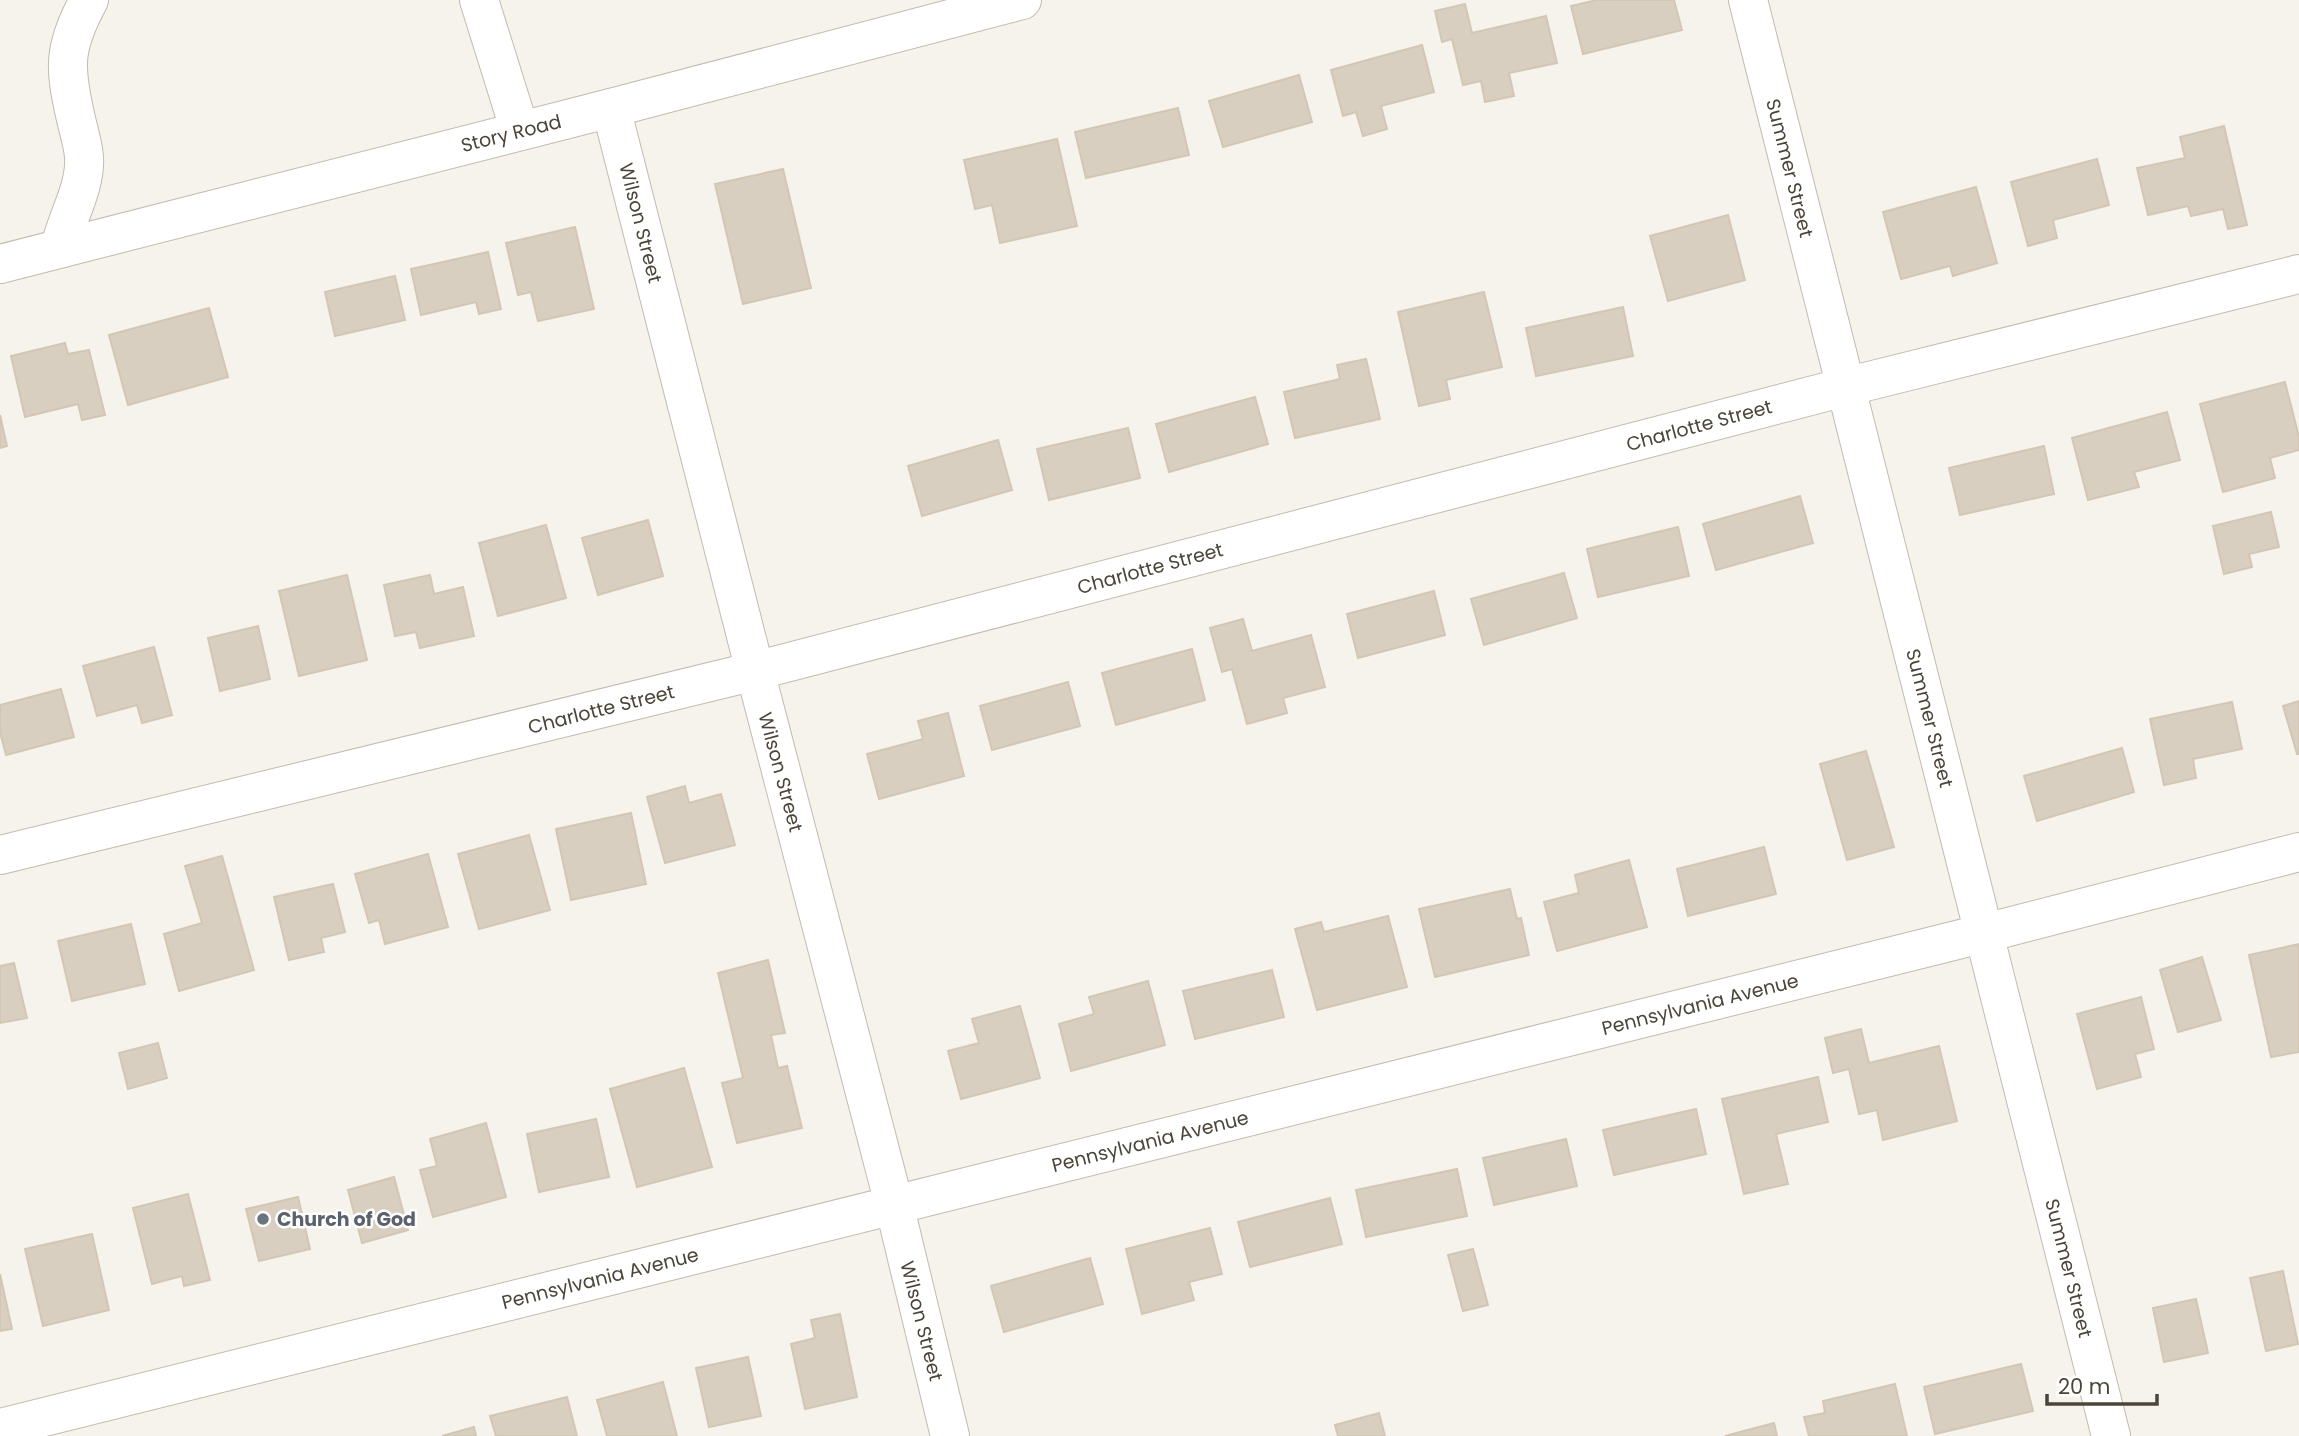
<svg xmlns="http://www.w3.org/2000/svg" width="2299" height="1436" viewBox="0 0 2299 1436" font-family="Poppins,sans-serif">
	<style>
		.building { fill: #d8cfc1; stroke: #d3c7b4; stroke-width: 2 }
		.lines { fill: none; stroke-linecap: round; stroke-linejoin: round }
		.minor-casing { stroke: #c2bbae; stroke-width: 40 }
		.minor { stroke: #fff; stroke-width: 38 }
		.worship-dot { fill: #6b7280; stroke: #fff; stroke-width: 2.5 }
		.labels { text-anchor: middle; stroke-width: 5; stroke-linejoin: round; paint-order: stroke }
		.street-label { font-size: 19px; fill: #4b4439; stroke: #fff }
		.worship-label { font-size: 19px; font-weight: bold; fill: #5b616d; stroke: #fff; text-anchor: start }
	</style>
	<rect width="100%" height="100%" fill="#f6f3ec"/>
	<g class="building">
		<path d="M 1597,0 L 1674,0 L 1682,30 L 1583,54 L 1571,6 Z"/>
		<path d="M 1465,4 L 1472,33 L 1546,16 L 1557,63 L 1509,73 L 1514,96 L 1485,102 L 1481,81 L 1463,85 L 1452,39 L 1442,42 L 1435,11 Z"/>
		<path d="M 1422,45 L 1434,92 L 1381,106 L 1387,129 L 1363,136 L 1356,112 L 1343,116 L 1331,70 Z"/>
		<path d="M 1299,75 L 1312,122 L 1223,147 L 1209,101 Z"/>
		<path d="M 1178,108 L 1189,155 L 1086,178 L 1075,132 Z"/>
		<path d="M 2224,126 L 2247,225 L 2228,229 L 2223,209 L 2191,216 L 2188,206 L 2148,215 L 2137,168 L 2185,158 L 2180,137 Z"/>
		<path d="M 1057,139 L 1077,226 L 1000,243 L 992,205 L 975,209 L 964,160 Z"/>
		<path d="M 2097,159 L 2109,205 L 2053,220 L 2057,238 L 2028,246 L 2011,182 Z"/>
		<path d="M 783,169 L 811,288 L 743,304 L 715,184 Z"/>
		<path d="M 1976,187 L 1997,263 L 1953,276 L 1950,266 L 1901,279 L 1883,212 Z"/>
		<path d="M 1728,215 L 1745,280 L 1668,301 L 1650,236 Z"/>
		<path d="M 575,227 L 594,309 L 538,321 L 531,292 L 518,295 L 506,243 Z"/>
		<path d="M 488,252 L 501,309 L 479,314 L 476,302 L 421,315 L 411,269 Z"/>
		<path d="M 395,276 L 405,320 L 335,336 L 325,292 Z"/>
		<path d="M 1484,292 L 1502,367 L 1446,380 L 1450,399 L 1419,406 L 1398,312 Z"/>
		<path d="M 1623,307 L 1633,356 L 1536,376 L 1526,328 Z"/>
		<path d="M 209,308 L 228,377 L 128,405 L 109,335 Z"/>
		<path d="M 65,343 L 68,354 L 89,350 L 105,415 L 82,420 L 78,404 L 25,417 L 11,356 Z"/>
		<path d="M 1366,359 L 1380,419 L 1295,438 L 1284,392 L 1340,379 L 1337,365 Z"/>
		<path d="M 2285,382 L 2299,437 L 2299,450 L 2270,458 L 2275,478 L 2223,492 L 2200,404 Z"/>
		<path d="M 1255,397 L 1268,444 L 1169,472 L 1156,424 Z"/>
		<path d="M 2167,412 L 2180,460 L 2134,472 L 2139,487 L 2088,500 L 2072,438 Z"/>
		<path d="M 0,415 L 7,446 L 0,448 Z"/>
		<path d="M 1128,428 L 1140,478 L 1049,500 L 1037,449 Z"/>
		<path d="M 998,440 L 1012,490 L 922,516 L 908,466 Z"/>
		<path d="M 2044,446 L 2054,494 L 1960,515 L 1949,468 Z"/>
		<path d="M 1800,496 L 1813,543 L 1716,570 L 1703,524 Z"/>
		<path d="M 2271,512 L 2279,547 L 2249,554 L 2252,567 L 2224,574 L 2213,526 Z"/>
		<path d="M 648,520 L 663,576 L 598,595 L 582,538 Z"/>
		<path d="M 546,525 L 566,598 L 498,616 L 479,543 Z"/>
		<path d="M 1678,527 L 1689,576 L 1598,597 L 1587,549 Z"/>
		<path d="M 1564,573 L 1577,618 L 1484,645 L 1471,599 Z"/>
		<path d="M 347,575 L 367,660 L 299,676 L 279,591 Z"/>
		<path d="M 430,575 L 434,594 L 463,587 L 474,636 L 420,648 L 416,632 L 395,636 L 384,585 Z"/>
		<path d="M 1434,591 L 1445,635 L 1358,658 L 1347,614 Z"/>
		<path d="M 1243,619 L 1252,651 L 1311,635 L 1325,687 L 1283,698 L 1287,713 L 1247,724 L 1232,669 L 1222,672 L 1210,628 Z"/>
		<path d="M 258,626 L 270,679 L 220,691 L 208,638 Z"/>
		<path d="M 154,647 L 172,715 L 142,723 L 137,705 L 97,716 L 83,666 Z"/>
		<path d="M 1192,649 L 1205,700 L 1116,725 L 1102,673 Z"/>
		<path d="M 1068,682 L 1080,726 L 992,750 L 980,706 Z"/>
		<path d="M 61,689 L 74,737 L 6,755 L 0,732 L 0,705 Z"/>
		<path d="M 2299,701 L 2299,754 L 2297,754 L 2283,706 Z"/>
		<path d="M 2232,702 L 2242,749 L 2193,759 L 2196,778 L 2164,785 L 2150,719 Z"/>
		<path d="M 948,713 L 964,776 L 879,799 L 867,754 L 923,739 L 918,721 Z"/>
		<path d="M 2122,748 L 2134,792 L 2037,821 L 2024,776 Z"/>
		<path d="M 1866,751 L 1894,847 L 1847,860 L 1820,764 Z"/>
		<path d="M 685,786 L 689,803 L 721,794 L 735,845 L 665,863 L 647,797 Z"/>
		<path d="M 631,813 L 646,884 L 571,900 L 556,829 Z"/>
		<path d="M 529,835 L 550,910 L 479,929 L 458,854 Z"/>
		<path d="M 1764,847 L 1776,894 L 1688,916 L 1677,869 Z"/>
		<path d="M 428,854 L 448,927 L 385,944 L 379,920 L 369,923 L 355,874 Z"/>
		<path d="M 222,856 L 254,970 L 179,991 L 164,934 L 202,923 L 185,866 Z"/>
		<path d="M 1629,860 L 1647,927 L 1557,951 L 1544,902 L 1579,893 L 1575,875 Z"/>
		<path d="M 333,884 L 345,932 L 321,938 L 324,952 L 289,960 L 274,897 Z"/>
		<path d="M 1510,889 L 1517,919 L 1521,918 L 1529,955 L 1435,977 L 1419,909 Z"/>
		<path d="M 1388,916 L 1407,987 L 1317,1010 L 1295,929 L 1321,922 L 1324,932 Z"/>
		<path d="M 131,924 L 145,984 L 72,1001 L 58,941 Z"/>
		<path d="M 2299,944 L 2299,1052 L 2271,1057 L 2249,955 Z"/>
		<path d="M 2202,957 L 2221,1020 L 2178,1032 L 2160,970 Z"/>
		<path d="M 768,960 L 785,1033 L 771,1035 L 778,1068 L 787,1066 L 802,1128 L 737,1143 L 722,1083 L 743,1078 L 718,973 Z"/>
		<path d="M 14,963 L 27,1018 L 0,1023 L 0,966 Z"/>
		<path d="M 1272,970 L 1284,1017 L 1195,1039 L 1183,991 Z"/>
		<path d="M 1148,981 L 1165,1045 L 1071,1071 L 1059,1024 L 1094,1014 L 1089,997 Z"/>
		<path d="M 2141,997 L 2154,1049 L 2135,1054 L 2141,1077 L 2097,1089 L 2077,1014 Z"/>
		<path d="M 1020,1006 L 1040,1078 L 961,1099 L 948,1051 L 979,1043 L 972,1019 Z"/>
		<path d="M 1861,1029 L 1869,1063 L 1939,1046 L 1957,1121 L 1883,1140 L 1877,1110 L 1859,1114 L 1849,1069 L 1833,1073 L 1825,1038 Z"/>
		<path d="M 158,1043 L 167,1078 L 128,1089 L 119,1053 Z"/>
		<path d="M 684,1068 L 712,1167 L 637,1187 L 610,1089 Z"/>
		<path d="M 1818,1077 L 1828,1122 L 1776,1134 L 1788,1184 L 1744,1194 L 1722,1099 Z"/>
		<path d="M 1696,1109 L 1706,1154 L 1614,1175 L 1603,1130 Z"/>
		<path d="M 596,1119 L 609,1177 L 539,1192 L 527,1134 Z"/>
		<path d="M 486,1123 L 506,1197 L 433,1217 L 420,1170 L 437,1166 L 430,1139 Z"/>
		<path d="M 1566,1139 L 1577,1186 L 1494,1205 L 1483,1158 Z"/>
		<path d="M 1457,1169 L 1467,1216 L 1366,1237 L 1356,1190 Z"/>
		<path d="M 394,1177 L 408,1230 L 362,1243 L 348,1190 Z"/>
		<path d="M 188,1194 L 210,1280 L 184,1286 L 182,1276 L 152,1284 L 133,1208 Z"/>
		<path d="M 298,1197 L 310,1249 L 259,1261 L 246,1209 Z"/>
		<path d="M 1330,1198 L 1342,1244 L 1250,1267 L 1238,1222 Z"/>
		<path d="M 1210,1228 L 1222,1274 L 1189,1282 L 1194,1300 L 1142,1314 L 1126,1249 Z"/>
		<path d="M 92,1234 L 109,1310 L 43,1326 L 25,1249 Z"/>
		<path d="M 1473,1249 L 1488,1305 L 1463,1311 L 1448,1255 Z"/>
		<path d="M 1090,1258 L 1103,1304 L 1004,1332 L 991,1286 Z"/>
		<path d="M 2283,1271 L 2298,1344 L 2266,1351 L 2250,1278 Z"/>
		<path d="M 0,1274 L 12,1329 L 0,1331 Z"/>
		<path d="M 2196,1299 L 2208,1353 L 2164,1362 L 2153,1308 Z"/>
		<path d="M 840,1314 L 857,1397 L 805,1409 L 791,1344 L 815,1338 L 811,1320 Z"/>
		<path d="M 748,1357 L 761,1416 L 709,1427 L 696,1368 Z"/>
		<path d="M 2021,1364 L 2033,1411 L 1935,1434 L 1924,1387 Z"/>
		<path d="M 663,1382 L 677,1436 L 607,1436 L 597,1400 Z"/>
		<path d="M 1895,1384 L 1907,1436 L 1809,1436 L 1804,1417 L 1825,1413 L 1823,1401 Z"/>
		<path d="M 567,1397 L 577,1436 L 496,1436 L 490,1416 Z"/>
		<path d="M 1379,1413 L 1385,1436 L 1338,1436 L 1335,1425 Z"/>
		<path d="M 1774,1423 L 1777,1436 L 1725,1436 Z"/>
		<path d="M 474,1427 L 476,1436 L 442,1436 Z"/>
	</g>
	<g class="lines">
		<g class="minor-casing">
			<g id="minor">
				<path d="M 479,0 L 520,131"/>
				<path d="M 1748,0 L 2111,1436"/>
				<path d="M 611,108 L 755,671 L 894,1204 L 950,1436"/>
				<path d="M 63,248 L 62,240 C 69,214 86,185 84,157 C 83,144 79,132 76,119 C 64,67 63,48 89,0"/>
				<path d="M 0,264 L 611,108 L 1022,0"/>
				<path d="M 0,855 L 755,671 L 1845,387 L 2299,274"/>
				<path d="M 0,1428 L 1985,933 L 2299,852"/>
			</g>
		</g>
		<use href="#minor" class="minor"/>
	</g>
	<circle class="worship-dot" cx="263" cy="1219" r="7"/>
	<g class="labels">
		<g class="street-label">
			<text transform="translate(511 133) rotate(-14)" y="7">Story Road</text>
			<text transform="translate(1790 168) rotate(76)" y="7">Summer Street</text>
			<text transform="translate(641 223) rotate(76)" y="7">Wilson Street</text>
			<text transform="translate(1699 425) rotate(-15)" y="7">Charlotte Street</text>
			<text transform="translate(1150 568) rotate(-15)" y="7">Charlotte Street</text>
			<text transform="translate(601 709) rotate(-14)" y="7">Charlotte Street</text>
			<text transform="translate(1930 718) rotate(76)" y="7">Summer Street</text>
			<text transform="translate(781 772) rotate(75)" y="7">Wilson Street</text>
			<text transform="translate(1700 1004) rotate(-14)" y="7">Pennsylvania Avenue</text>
			<text transform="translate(1150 1141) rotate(-14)" y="7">Pennsylvania Avenue</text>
			<text transform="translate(2069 1268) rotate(76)" y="7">Summer Street</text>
			<text transform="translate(600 1278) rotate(-14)" y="7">Pennsylvania Avenue</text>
			<text transform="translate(922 1321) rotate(76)" y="7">Wilson Street</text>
		</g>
		<g class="worship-label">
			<text x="277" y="1226">Church of God</text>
		</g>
	</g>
	<path d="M2047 1394v10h110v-10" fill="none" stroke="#4b4439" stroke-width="3.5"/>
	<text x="2058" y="1394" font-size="21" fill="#4b4439" stroke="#ffffff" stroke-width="5" paint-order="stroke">20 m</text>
</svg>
